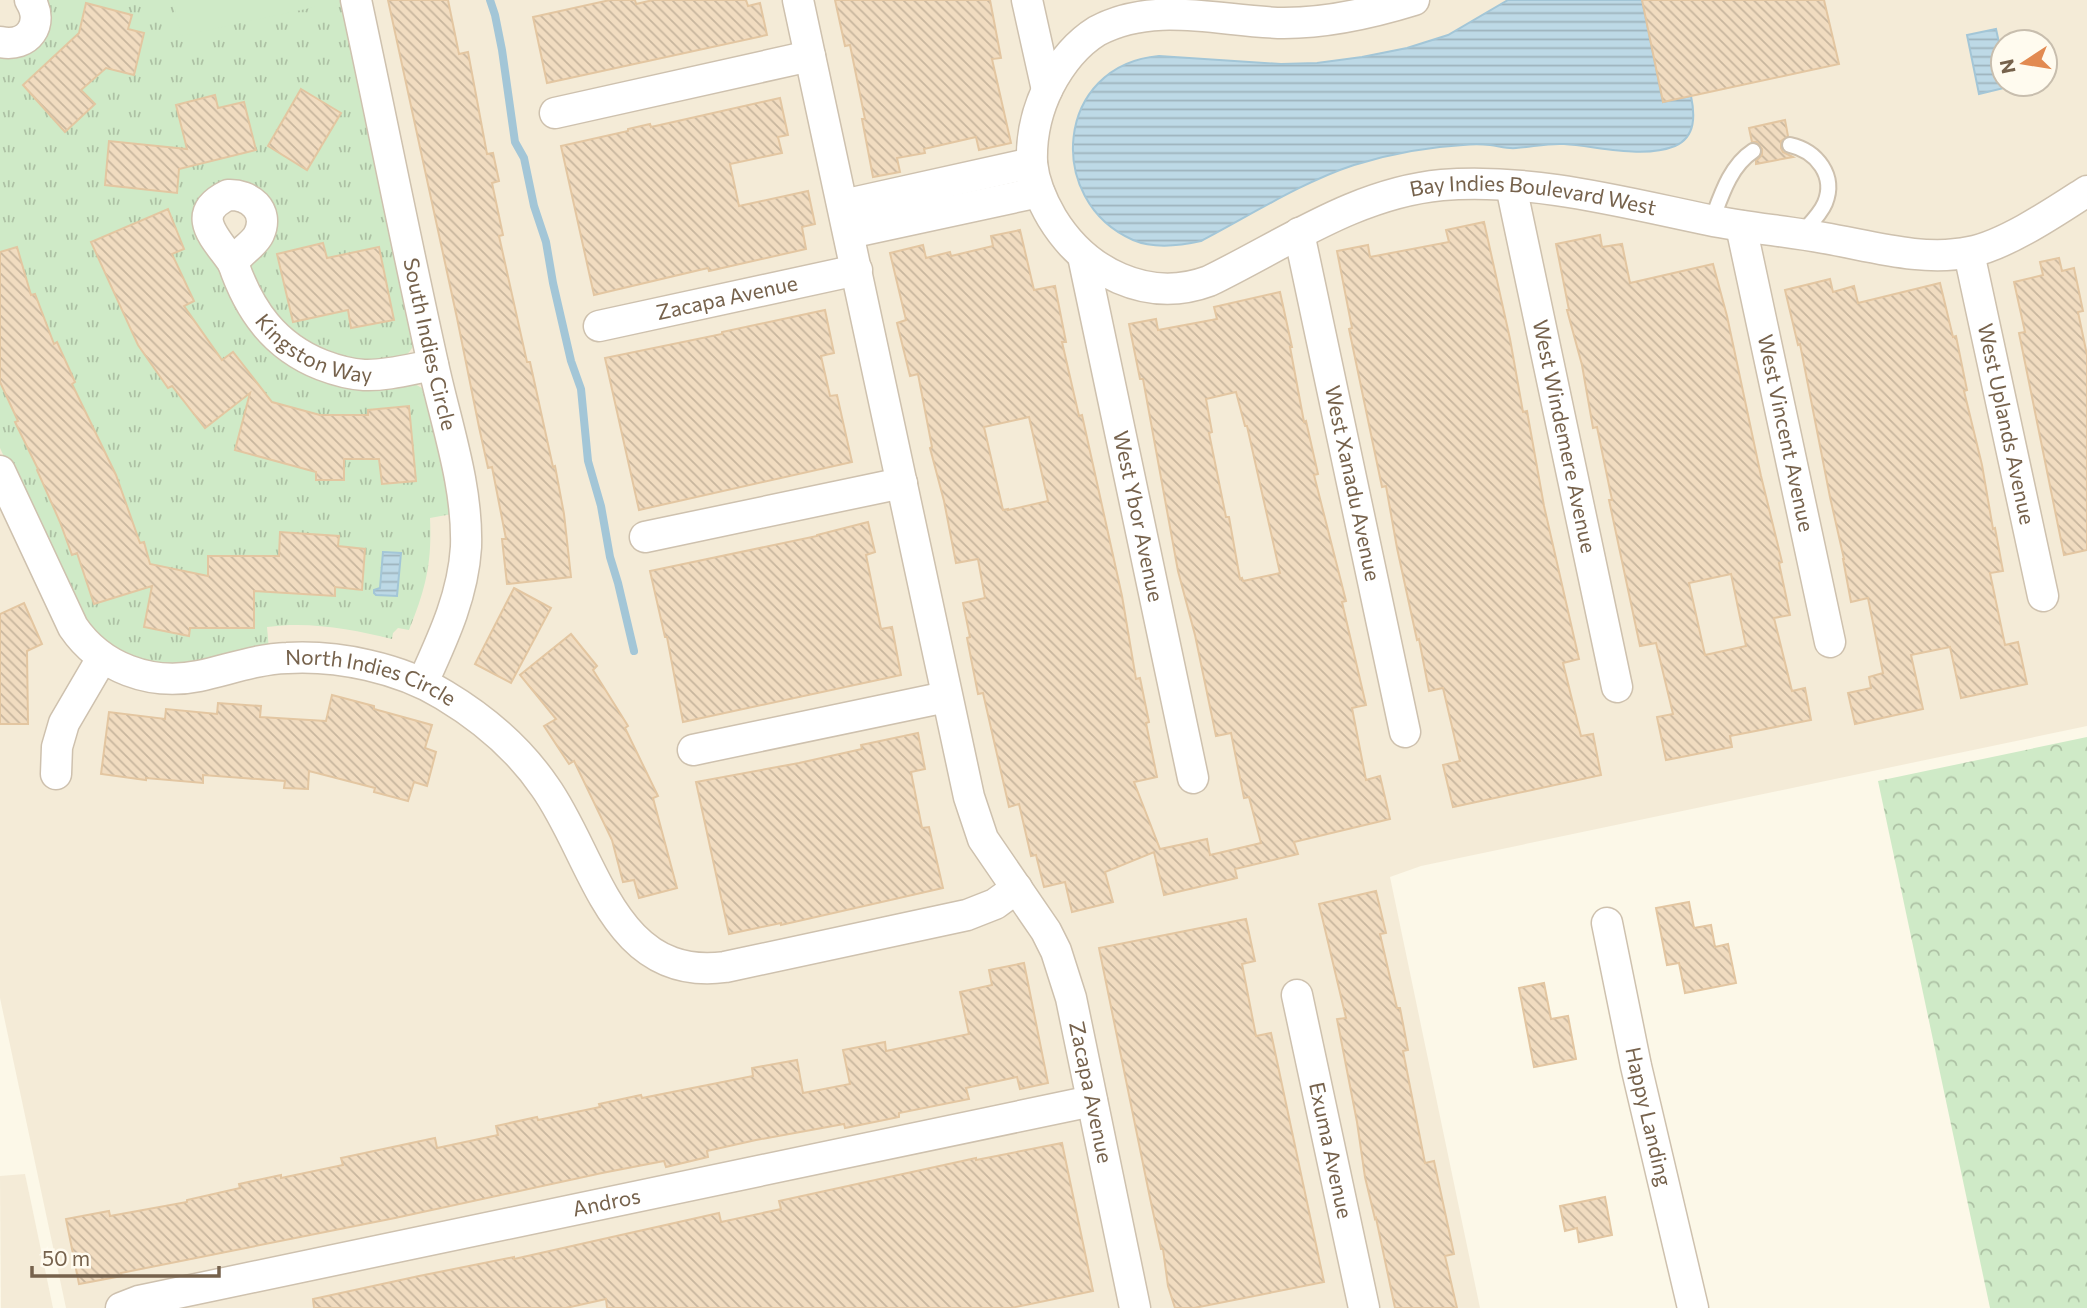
<svg xmlns="http://www.w3.org/2000/svg" width="2087" height="1308" viewBox="0 0 2087 1308" font-family="Commissioner,sans-serif">
	<style>
		.residential { fill: #f4ebd7; fill-rule: evenodd }
		.grass { fill: url(#grass-tufts) }
		.forest { fill: url(#forest-crowns) }
		.park { fill: #cfeac7 }
		.water { fill: url(#water-rules); stroke: #a3c6d7; stroke-width: 2 }
		.lines { fill: none; stroke-linecap: round; stroke-linejoin: round }
		.stream { stroke: #a3c6d7; stroke-width: 8 }
		.building { fill: url(#building-back-hatch); stroke: #e3c6a1; stroke-width: 2; fill-rule: evenodd }
		.lane-casing { stroke: #cec1ae; stroke-width: 18 }
		.street-casing { stroke: #cec1ae; stroke-width: 33 }
		.lane { stroke: #fff; stroke-width: 14 }
		.street { stroke: #fff; stroke-width: 30 }
		.labels { text-anchor: middle; stroke-width: 7; stroke-linejoin: round; paint-order: stroke }
		.street-label { font-size: 21px; fill: #76624c; stroke: #fffbef }
	</style>
	<defs>
		<pattern id="grass-tufts" width="24" height="20" patternUnits="userSpaceOnUse" patternTransform="scale(1.75)"><rect width="24" height="20" fill="#cfeac7"/><path d="M3 7l-1-3M5 7V3M7 7l1-3M15 17l-1-3M17 17v-4M19 17l1-3" fill="none" stroke="#adc1a4"/></pattern>
		<pattern id="forest-crowns" width="20" height="18" patternUnits="userSpaceOnUse" patternTransform="scale(1.75)"><rect width="20" height="18" fill="#cfeac7"/><path d="M2 6a3 3 0 1 1 6 0M12 15a3 3 0 1 1 6 0" fill="none" stroke="#adc1a4"/></pattern>
		<pattern id="water-rules" width="6" height="5" patternUnits="userSpaceOnUse" patternTransform="scale(1.75)"><rect width="6" height="5" fill="#bdd9e6"/><path d="M0 2.5h6" fill="none" stroke="#9eb3bd"/></pattern>
		<pattern id="building-back-hatch" width="6" height="6" patternUnits="userSpaceOnUse" patternTransform="scale(1.75)"><rect width="6" height="6" fill="#f1dcc0"/><path d="M-1 5l2 2M0 0l6 6M5-1l2 2" fill="none" stroke="#c8b69e"/></pattern>
	</defs>
	<rect width="100%" height="100%" fill="#fcf8e8"/>
	<g class="residential">
		<path d="M 0,0 L 2087,0 L 2087,726 L 1421,866 L 1390,877 L 1480,1308 L 66,1308 L 0,998 ZM 2003,42 L 2045,42 L 2045,84 L 2003,84 Z"/>
		<path d="M 25,1174 L 31,1202 L 53,1308 L 1,1308 L 0,1176 Z"/>
	</g>
	<path class="grass" d="M 41,0 L 344,0 L 415,340 C 411,357 397,363 379,363 C 329,363 286,344 260,300 C 254,290 247,277 246,265 C 246,252 262,247 267,236 C 269,232 269,225 269,221 C 270,211 267,204 261,197 C 239,174 200,193 201,223 C 202,240 218,267 226,282 C 234,297 242,314 252,328 C 276,362 319,383 361,386 C 383,387 409,373 426,392 L 452,514 L 430,518 C 432,563 426,588 409,630 L 398,628 L 393,633 L 392,639 C 352,629 309,621 267,627 L 269,650 C 254,653 240,655 226,658 C 212,662 198,667 184,668 C 142,672 100,651 78,616 L 0,448 L 0,48 C 32,56 50,30 41,0 Z"/>
	<path class="forest" d="M 2087,737 L 2087,1308 L 1990,1308 L 1878,781 Z"/>
	<path class="park" d="M 173,0 L 314,0 L 315,7 L 181,36 Z"/>
	<g class="water">
		<path d="M 1508,0 L 1642,0 L 1663,102 L 1691,96 C 1695,115 1696,137 1675,146 C 1643,159 1597,146 1564,144 C 1547,143 1532,147 1516,148 C 1507,149 1499,146 1490,145 C 1481,144 1472,144 1463,145 C 1426,147 1389,154 1354,165 C 1302,182 1249,216 1201,241 C 1179,246 1154,249 1133,240 C 1044,201 1055,65 1159,56 L 1281,64 L 1317,63 L 1362,57 L 1407,48 L 1448,35 Z"/>
		<path d="M 1996,29 L 2003,61 L 2003,84 L 2008,84 L 2008,87 L 1979,94 L 1967,35 Z"/>
		<path d="M 383,552 L 401,553 L 397,596 L 376,595 L 374,593 L 374,590 L 380,588 Z"/>
	</g>
	<g class="lines">
		<path class="stream" d="M 490,0 L 495,15 L 502,50 L 515,142 L 524,158 L 534,206 L 546,242 L 553,283 L 571,361 L 581,389 L 588,461 L 601,506 L 610,557 L 618,583 L 634,651"/>
	</g>
	<g class="building">
		<path d="M 388,0 L 448,0 L 459,54 L 468,52 L 487,154 L 493,153 L 499,181 L 492,183 L 503,235 L 499,236 L 527,362 L 530,362 L 553,467 L 555,466 L 564,514 L 571,577 L 507,584 L 502,539 L 506,539 L 492,467 L 488,468 L 479,427 L 457,318 Z"/>
		<path d="M 610,0 L 635,0 L 636,4 L 653,0 L 746,0 L 748,6 L 760,3 L 767,35 L 547,83 L 533,17 Z"/>
		<path d="M 835,0 L 990,0 L 1001,58 L 992,59 L 1011,143 L 979,150 L 976,137 L 924,149 L 925,153 L 897,158 L 900,172 L 873,177 L 862,119 L 865,119 L 850,45 L 845,46 Z"/>
		<path d="M 1642,0 L 1824,0 L 1839,64 L 1663,102 Z"/>
		<path d="M 86,3 L 132,15 L 128,29 L 144,33 L 134,75 L 106,68 L 81,90 L 95,104 L 65,132 L 23,85 L 79,33 Z"/>
		<path d="M 301,89 L 341,113 L 307,170 L 268,146 Z"/>
		<path d="M 215,95 L 218,108 L 244,102 L 256,150 L 179,169 L 177,193 L 105,185 L 109,141 L 187,149 L 176,105 Z"/>
		<path d="M 780,98 L 788,135 L 778,137 L 782,153 L 730,164 L 739,206 L 808,191 L 815,224 L 802,227 L 806,249 L 709,271 L 708,268 L 594,295 L 561,146 L 628,131 L 628,129 L 650,124 L 651,127 Z"/>
		<path d="M 1785,120 L 1788,136 L 1781,141 L 1781,148 L 1783,152 L 1793,157 L 1756,164 L 1756,161 L 1762,155 L 1762,149 L 1757,142 L 1752,142 L 1749,128 Z"/>
		<path d="M 168,209 L 184,249 L 172,254 L 194,301 L 184,306 L 222,360 L 233,352 L 272,402 L 320,415 L 368,415 L 368,410 L 409,406 L 416,481 L 382,484 L 379,459 L 344,459 L 344,480 L 316,480 L 316,472 L 235,450 L 250,393 L 205,428 L 172,386 L 168,388 L 138,345 L 91,242 Z"/>
		<path d="M 1484,222 L 1510,339 L 1523,412 L 1527,411 L 1544,506 L 1579,659 L 1563,663 L 1581,736 L 1593,734 L 1601,775 L 1453,807 L 1443,765 L 1460,761 L 1443,688 L 1429,691 L 1419,639 L 1417,640 L 1397,548 L 1386,486 L 1382,487 L 1373,444 L 1349,329 L 1352,328 L 1337,251 L 1368,245 L 1370,257 L 1449,242 L 1446,230 Z"/>
		<path d="M 1020,230 L 1034,290 L 1055,286 L 1066,342 L 1062,342 L 1079,416 L 1082,415 L 1122,596 L 1136,679 L 1140,678 L 1149,722 L 1146,723 L 1157,777 L 1134,782 L 1160,849 L 1207,839 L 1210,855 L 1261,843 L 1249,797 L 1244,798 L 1231,733 L 1216,736 L 1195,635 L 1178,571 L 1143,379 L 1140,379 L 1129,324 L 1156,319 L 1158,330 L 1217,319 L 1214,307 L 1280,292 L 1292,347 L 1290,347 L 1304,422 L 1306,421 L 1318,474 L 1314,475 L 1346,601 L 1342,602 L 1366,705 L 1352,708 L 1366,780 L 1380,776 L 1390,819 L 1294,842 L 1298,854 L 1235,869 L 1237,878 L 1164,895 L 1154,852 L 1105,872 L 1113,902 L 1072,912 L 1065,882 L 1044,887 L 1036,855 L 1031,856 L 1019,804 L 1009,807 L 983,693 L 978,694 L 967,638 L 970,637 L 963,603 L 985,598 L 978,559 L 956,563 L 944,501 L 930,448 L 932,447 L 918,374 L 910,376 L 897,323 L 906,320 L 890,253 L 923,245 L 926,258 L 950,252 L 951,256 L 993,246 L 991,236 ZM 1236,392 L 1245,426 L 1247,426 L 1280,573 L 1243,581 L 1242,578 L 1240,579 L 1229,517 L 1226,517 L 1209,433 L 1212,432 L 1206,399 ZM 1029,417 L 1048,501 L 1008,510 L 1008,509 L 1003,510 L 984,427 Z"/>
		<path d="M 1600,235 L 1602,247 L 1622,244 L 1630,283 L 1713,264 L 1727,316 L 1761,476 L 1782,562 L 1779,563 L 1790,615 L 1774,618 L 1792,691 L 1805,688 L 1811,720 L 1730,736 L 1732,747 L 1666,760 L 1657,717 L 1673,714 L 1656,643 L 1640,646 L 1609,500 L 1612,500 L 1597,427 L 1593,428 L 1582,365 L 1567,310 L 1569,310 L 1556,244 ZM 1731,574 L 1746,646 L 1705,655 L 1689,583 Z"/>
		<path d="M 323,243 L 327,258 L 379,247 L 394,320 L 351,328 L 348,310 L 293,322 L 277,254 Z"/>
		<path d="M 17,247 L 31,295 L 35,294 L 54,344 L 57,342 L 75,382 L 72,384 L 116,475 L 140,543 L 144,542 L 150,564 L 208,576 L 208,556 L 279,556 L 280,532 L 339,536 L 338,546 L 365,549 L 362,590 L 335,587 L 335,596 L 254,591 L 254,628 L 190,628 L 189,636 L 144,627 L 152,586 L 94,604 L 77,553 L 72,555 L 60,522 L 37,470 L 38,469 L 15,422 L 18,421 L 0,382 L 0,252 Z"/>
		<path d="M 2059,258 L 2062,271 L 2074,268 L 2083,311 L 2078,312 L 2087,355 L 2087,550 L 2064,555 L 2019,333 L 2025,332 L 2014,282 L 2043,275 L 2040,262 Z"/>
		<path d="M 1830,279 L 1833,292 L 1854,286 L 1858,303 L 1940,283 L 1953,337 L 1956,336 L 1967,390 L 1964,391 L 1982,465 L 1993,529 L 1995,528 L 2003,571 L 1990,573 L 2005,645 L 2018,642 L 2027,684 L 1961,698 L 1950,647 L 1911,655 L 1923,709 L 1855,724 L 1848,693 L 1871,688 L 1869,677 L 1883,673 L 1868,598 L 1851,602 L 1843,559 L 1844,559 L 1830,497 L 1800,344 L 1798,345 L 1785,290 Z"/>
		<path d="M 825,310 L 834,353 L 821,356 L 830,396 L 837,395 L 852,462 L 639,510 L 605,358 L 722,334 L 722,332 Z"/>
		<path d="M 868,522 L 875,552 L 866,555 L 881,629 L 892,627 L 901,675 L 683,722 L 667,637 L 665,637 L 650,571 L 817,536 L 817,535 Z"/>
		<path d="M 514,588 L 551,608 L 511,683 L 475,664 Z"/>
		<path d="M 24,603 L 42,644 L 27,651 L 28,724 L 0,724 L 0,614 Z"/>
		<path d="M 571,634 L 597,666 L 593,670 L 628,726 L 625,728 L 658,796 L 653,798 L 677,888 L 639,898 L 634,880 L 623,882 L 612,840 L 574,761 L 569,764 L 544,726 L 556,719 L 520,675 Z"/>
		<path d="M 332,695 L 374,706 L 374,709 L 432,725 L 425,748 L 436,752 L 427,786 L 414,782 L 408,801 L 374,792 L 375,788 L 309,771 L 308,789 L 284,788 L 285,781 L 203,775 L 203,783 L 146,778 L 146,780 L 101,774 L 109,712 L 165,719 L 166,709 L 217,714 L 218,703 L 261,706 L 260,717 L 326,721 Z"/>
		<path d="M 918,733 L 925,769 L 911,772 L 922,828 L 929,827 L 943,888 L 781,925 L 781,923 L 729,934 L 696,782 L 799,763 L 862,749 L 861,745 Z"/>
		<path d="M 1376,891 L 1386,933 L 1380,934 L 1397,1008 L 1400,1008 L 1408,1050 L 1403,1051 L 1425,1163 L 1434,1161 L 1454,1254 L 1445,1256 L 1457,1308 L 1395,1308 L 1376,1218 L 1375,1219 L 1365,1177 L 1357,1122 L 1337,1019 L 1346,1018 L 1319,904 Z"/>
		<path d="M 1689,902 L 1694,928 L 1711,925 L 1715,947 L 1728,944 L 1736,983 L 1685,993 L 1679,963 L 1667,965 L 1656,908 Z"/>
		<path d="M 1246,919 L 1255,961 L 1242,964 L 1256,1036 L 1271,1033 L 1324,1282 L 1194,1308 L 1175,1308 L 1168,1286 L 1163,1249 L 1161,1249 L 1150,1198 L 1099,948 Z"/>
		<path d="M 1024,963 L 1048,1083 L 1020,1089 L 1017,1077 L 966,1088 L 969,1099 L 899,1113 L 899,1117 L 845,1128 L 844,1124 L 756,1140 L 707,1151 L 708,1157 L 666,1167 L 664,1161 L 602,1173 L 395,1218 L 121,1273 L 122,1276 L 79,1284 L 66,1219 L 109,1211 L 110,1216 L 187,1202 L 187,1200 L 240,1188 L 239,1184 L 281,1175 L 281,1178 L 343,1165 L 341,1158 L 435,1138 L 437,1148 L 498,1135 L 496,1126 L 537,1117 L 538,1120 L 600,1107 L 599,1104 L 641,1095 L 642,1098 L 753,1076 L 752,1068 L 797,1060 L 803,1093 L 850,1084 L 843,1050 L 885,1042 L 886,1051 L 969,1034 L 960,992 L 992,985 L 989,970 Z"/>
		<path d="M 1544,983 L 1551,1019 L 1568,1016 L 1576,1059 L 1534,1067 L 1519,988 Z"/>
		<path d="M 1062,1143 L 1093,1291 L 1011,1308 L 607,1308 L 606,1299 L 566,1308 L 314,1308 L 313,1299 L 419,1276 L 514,1257 L 514,1259 L 719,1213 L 721,1222 L 781,1209 L 779,1201 L 976,1158 L 976,1160 Z"/>
		<path d="M 1605,1197 L 1612,1235 L 1579,1242 L 1577,1228 L 1565,1231 L 1560,1206 Z"/>
	</g>
	<g class="lines">
		<g class="lane-casing">
			<g id="lane">
				<path d="M 1790,145 C 1817,151 1836,176 1825,203 C 1820,215 1809,225 1801,234"/>
				<path d="M 1712,220 C 1721,196 1730,166 1753,151"/>
			</g>
		</g>
		<g class="street-casing">
			<g id="street">
				<path id="s1" d="M 356,0 C 382,121 406,243 433,364 C 446,424 468,485 466,547 C 463,596 443,638 423,682"/>
				<path id="s2" d="M 798,0 L 969,797 L 983,839 L 1046,931 L 1056,951 L 1071,998 L 1135,1308"/>
				<path d="M 1027,0 L 1047,90"/>
				<path id="s3" d="M 1414,0 C 1372,13 1328,23 1284,23 C 1221,22 1155,0 1097,31 C 1076,44 1060,65 1049,86 C 1037,110 1031,137 1032,163 C 1034,182 1042,201 1052,218 C 1085,272 1147,304 1209,281 C 1285,244 1356,193 1442,185 C 1532,178 1622,202 1709,220 C 1747,228 1786,231 1824,238 C 1871,246 1923,262 1970,252 C 2006,245 2056,211 2087,191"/>
				<path d="M 0,42 C 28,48 45,24 30,0"/>
				<path d="M 555,113 L 810,56"/>
				<path id="s4" d="M 1511,186 L 1617,687"/>
				<path d="M 228,195 C 249,194 270,210 259,234 C 254,245 240,251 233,263 C 218,240 187,215 228,195 Z"/>
				<path d="M 843,205 L 1032,163"/>
				<path id="s5" d="M 1741,226 L 1830,642"/>
				<path d="M 849,233 L 1039,192"/>
				<path id="s6" d="M 1299,233 L 1405,732"/>
				<path id="s7" d="M 1969,253 L 2043,596"/>
				<path id="s8" d="M 1083,256 L 1193,778"/>
				<path id="s9" d="M 233,263 C 249,310 274,346 322,365 C 335,370 349,374 364,375 C 386,376 411,369 433,365"/>
				<path id="s10" d="M 599,326 L 857,270"/>
				<path id="s11" d="M 0,471 L 73,627 C 101,668 151,686 199,676 C 228,670 256,659 287,658 C 338,655 400,668 444,695 C 484,719 519,749 545,787 C 595,857 612,982 725,967 L 967,915 L 995,904 L 1017,888"/>
				<path d="M 645,537 L 902,483"/>
				<path d="M 693,750 L 946,697"/>
				<path d="M 56,774 L 57,747 L 64,723 L 102,658"/>
				<path id="s12" d="M 1607,923 L 1636,1066 L 1693,1308"/>
				<path id="s13" d="M 1297,995 L 1364,1308"/>
				<path id="s14" d="M 121,1308 L 139,1301 L 1092,1101"/>
			</g>
		</g>
		<use href="#lane" class="lane"/>
		<use href="#street" class="street"/>
	</g>
	<g class="labels">
		<g class="street-label">
			<text dy="7" stroke="none"><textPath href="#s3" startOffset="1064">Bay Indies Boulevard West</textPath></text>
			<text dy="7" stroke="none"><textPath href="#s10" startOffset="131">Zacapa Avenue</textPath></text>
			<text dy="7" stroke="none"><textPath href="#s9" startOffset="126">Kingston Way</textPath></text>
			<text dy="7" stroke="none"><textPath href="#s1" startOffset="352">South Indies Circle</textPath></text>
			<text dy="7" stroke="none"><textPath href="#s7" startOffset="175">West Uplands Avenue</textPath></text>
			<text dy="7" stroke="none"><textPath href="#s5" startOffset="212">West Vincent Avenue</textPath></text>
			<text dy="7" stroke="none"><textPath href="#s4" startOffset="256">West Windemere Avenue</textPath></text>
			<text dy="7" stroke="none"><textPath href="#s6" startOffset="256">West Xanadu Avenue</textPath></text>
			<text dy="7" stroke="none"><textPath href="#s8" startOffset="266">West Ybor Avenue</textPath></text>
			<text dy="7" stroke="none"><textPath href="#s11" startOffset="492">North Indies Circle</textPath></text>
			<text dy="7" stroke="none"><textPath href="#s2" startOffset="1139">Zacapa Avenue</textPath></text>
			<text dy="7" stroke="none"><textPath href="#s12" startOffset="198">Happy Landing</textPath></text>
			<text dy="7" stroke="none"><textPath href="#s13" startOffset="159">Exuma Avenue</textPath></text>
			<text dy="7" stroke="none"><textPath href="#s14" startOffset="497">Andros</textPath></text>
		</g>
	</g>
	<g transform="translate(2024 63) rotate(258)"><circle r="33" fill="#fffbef" stroke="#c8beae" stroke-width="2"/>
	<path d="M0-5L12 26L0 18L-12 26Z" fill="#e28a51"/>
	<text y="-10" font-size="19" font-weight="bold" text-anchor="middle" fill="#76624c">N</text>
	</g>
	<path d="M32 1266v10h187v-10" fill="none" stroke="#76624c" stroke-width="3.5"/>
	<text x="42" y="1266" font-size="21" fill="#76624c" stroke="#fffbef" stroke-width="5" paint-order="stroke">50 m</text>
</svg>
